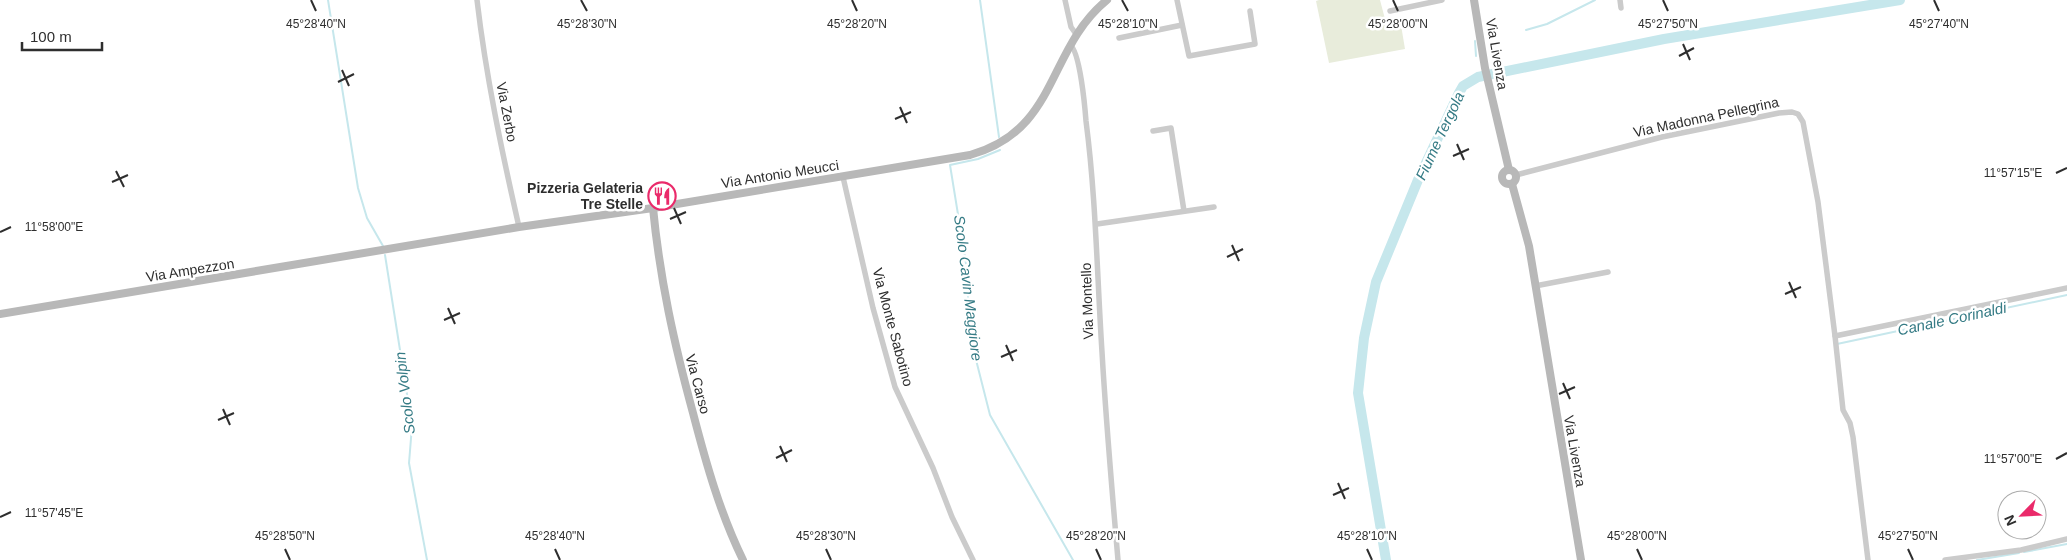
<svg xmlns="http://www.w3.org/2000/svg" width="2067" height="560" viewBox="0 0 2067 560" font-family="Arial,sans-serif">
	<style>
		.green { fill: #e8ecdb }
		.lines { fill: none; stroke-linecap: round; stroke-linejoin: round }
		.stream { stroke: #c6e7ec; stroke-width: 2 }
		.river { stroke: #c6e7ec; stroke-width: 10 }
		.street { stroke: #cbcbcb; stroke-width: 5.5 }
		.secondary { stroke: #b8b8b8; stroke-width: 8 }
		.ticks { fill: none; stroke: #2e2e2e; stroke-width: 2 }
		.labels { text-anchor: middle; stroke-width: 5; stroke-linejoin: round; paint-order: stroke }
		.street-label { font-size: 14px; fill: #2e2e2e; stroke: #fff }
		.poi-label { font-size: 14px; font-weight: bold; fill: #2e2e2e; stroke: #fff; text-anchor: end }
		.water-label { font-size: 15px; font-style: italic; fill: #357b85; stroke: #fff }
		.ticks-label { font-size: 12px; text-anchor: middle; fill: #2e2e2e; stroke: #fff; stroke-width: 5; stroke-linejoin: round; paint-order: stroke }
	</style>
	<rect width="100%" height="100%" fill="#fff"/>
	<path class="green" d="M 1319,0 L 1380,0 L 1385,19 L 1391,22 L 1400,19 L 1405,49 L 1329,63 L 1316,1 Z"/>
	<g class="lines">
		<g class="stream">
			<path d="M 328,0 L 358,188 L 367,218 L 383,246"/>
			<path d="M 980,0 L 999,137"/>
			<path d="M 1526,30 L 1547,24 L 1595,0"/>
			<path d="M 1475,41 L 1476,56"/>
			<path d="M 1479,73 L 1480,76"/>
			<path d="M 1000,150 L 978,159 L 950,165 L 968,276 L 968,311 L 972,344 L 990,415 L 1073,560"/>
			<path d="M 385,255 L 412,426 L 409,463 L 427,560"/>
			<path d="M 1837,344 L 2067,295"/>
			<path d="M 2024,552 L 2067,544"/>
			<path d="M 1977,560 L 2019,553"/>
		</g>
		<path class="river" d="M 1386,560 L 1358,393 L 1364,338 L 1376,282 L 1418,180 L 1459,93 L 1463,86 L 1478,77 L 1664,39 L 1900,0"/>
		<g class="street">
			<path d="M 477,0 C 486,77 502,152 519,227"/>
			<path d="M 1065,0 L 1071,27 L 1076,34"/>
			<path d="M 1177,0 L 1189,56 L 1255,44 L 1250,11"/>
			<path d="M 1620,0 L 1621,8"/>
			<path d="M 1390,11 L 1442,0"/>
			<path d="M 1119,38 L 1182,25"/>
			<path d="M 1070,45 C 1080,51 1085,108 1086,121 C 1096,198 1097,275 1102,352 C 1106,421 1112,491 1118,560"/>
			<path d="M 1153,131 L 1171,128 L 1184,211"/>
			<path d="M 1516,175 L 1662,137 L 1779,113 L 1792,112 L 1798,114 L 1803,122 L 1818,202 L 1835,336"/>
			<path d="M 843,177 L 873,308 L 895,387 L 933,468 L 952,517 L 973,560"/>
			<path d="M 1097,224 L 1214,207"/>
			<path d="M 1535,286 L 1608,272"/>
			<path d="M 1868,560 L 1853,437 L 1850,423 L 1843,410 L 1835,336 L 2067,288"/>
			<path d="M 1945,560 L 2021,550 L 2067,539"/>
		</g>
		<g class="secondary">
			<path d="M 1474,0 L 1485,68 L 1509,170"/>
			<circle cx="1509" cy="177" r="7"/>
			<path d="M 1512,184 L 1529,246 L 1581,560"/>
			<path d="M 653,208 C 660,280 674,343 693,413 C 706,463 720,513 743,560"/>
			<path d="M 0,314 L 519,227 L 653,208 L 970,155 C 1059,130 1046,50 1107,0"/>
		</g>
	</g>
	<path class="ticks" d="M 311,0 L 316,11M 581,0 L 587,11M 852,0 L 857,11M 1122,0 L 1128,11M 1393,0 L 1398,11M 1663,0 L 1668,11M 1934,0 L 1939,11M 1683,44 L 1690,60M 1679,56 L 1694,48M 342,70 L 349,86M 338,82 L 354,74M 900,107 L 907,123M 895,119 L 911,112M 1457,144 L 1464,160M 1453,156 L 1469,149M 116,171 L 124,187M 2056,173 L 2067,168M 112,182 L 128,175M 674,208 L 681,224M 670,219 L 686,212M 0,232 L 11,227M 1232,245 L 1239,261M 1227,257 L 1243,249M 1789,282 L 1796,298M 1785,294 L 1801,287M 448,308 L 455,324M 444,320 L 460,313M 1006,345 L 1013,361M 1001,357 L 1017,350M 1563,383 L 1570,399M 1559,394 L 1575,387M 223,409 L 230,425M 218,420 L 234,413M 780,446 L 787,462M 776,458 L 792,450M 2056,459 L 2067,453M 1338,483 L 1345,499M 1333,495 L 1349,488M 0,517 L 11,512M 285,549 L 290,560M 555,549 L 560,560M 826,549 L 831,560M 1096,549 L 1101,560M 1367,549 L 1372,560M 1637,549 L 1642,560M 1908,549 L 1913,560"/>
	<defs>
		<g id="restaurant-ring" transform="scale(1.4375)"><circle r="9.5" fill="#fff" stroke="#ea2a6a" stroke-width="1.5"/><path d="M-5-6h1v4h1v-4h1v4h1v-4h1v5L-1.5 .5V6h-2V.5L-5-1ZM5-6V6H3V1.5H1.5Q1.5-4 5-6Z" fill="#ea2a6a"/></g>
	</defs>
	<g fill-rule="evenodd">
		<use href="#restaurant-ring" x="662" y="196"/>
	</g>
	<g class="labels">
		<g class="street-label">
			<text transform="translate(1497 54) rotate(80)" y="5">Via Livenza</text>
			<text transform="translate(507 112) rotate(79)" y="5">Via Zerbo</text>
			<text transform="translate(1706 117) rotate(-12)" y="5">Via Madonna Pellegrina</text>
			<text transform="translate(780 174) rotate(-9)" y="5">Via Antonio Meucci</text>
			<text transform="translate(190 270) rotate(-9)" y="5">Via Ampezzon</text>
			<text transform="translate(1087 301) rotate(-92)" y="5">Via Montello</text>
			<text transform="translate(893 327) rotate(75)" y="5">Via Monte Sabotino</text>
			<text transform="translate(698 384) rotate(75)" y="5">Via Carso</text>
			<text transform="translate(1575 451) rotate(80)" y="5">Via Livenza</text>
		</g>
		<g class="poi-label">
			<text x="643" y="193">Pizzeria Gelateria<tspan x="643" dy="16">Tre Stelle</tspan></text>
		</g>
		<g class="water-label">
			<text transform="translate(1440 136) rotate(-65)" y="5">Fiume Tergola</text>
			<text transform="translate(968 288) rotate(83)" y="5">Scolo Cavin Maggiore</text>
			<text transform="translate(1952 319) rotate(-12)" y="5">Canale Corinaldi</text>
			<text transform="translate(405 393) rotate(-97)" y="5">Scolo Volpin</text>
		</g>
	</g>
	<g class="ticks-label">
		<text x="857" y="28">45°28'20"N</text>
		<text x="1668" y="28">45°27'50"N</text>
		<text x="1939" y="28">45°27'40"N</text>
		<text x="316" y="28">45°28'40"N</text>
		<text x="587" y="28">45°28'30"N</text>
		<text x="1128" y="28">45°28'10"N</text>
		<text x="1398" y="28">45°28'00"N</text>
		<text x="2013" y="177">11°57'15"E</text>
		<text x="54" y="231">11°58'00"E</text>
		<text x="2013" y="463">11°57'00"E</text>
		<text x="54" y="517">11°57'45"E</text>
		<text x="285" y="540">45°28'50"N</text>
		<text x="555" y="540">45°28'40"N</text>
		<text x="826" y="540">45°28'30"N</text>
		<text x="1096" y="540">45°28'20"N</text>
		<text x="1367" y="540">45°28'10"N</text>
		<text x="1637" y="540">45°28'00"N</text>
		<text x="1908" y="540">45°27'50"N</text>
	</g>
	<g transform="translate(2022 515) rotate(246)"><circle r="24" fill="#ffffff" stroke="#ababab"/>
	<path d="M0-4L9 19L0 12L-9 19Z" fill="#ea2a6a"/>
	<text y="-8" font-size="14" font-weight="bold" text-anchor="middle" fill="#2e2e2e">N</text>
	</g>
	<path d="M22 42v8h80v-8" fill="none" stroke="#2e2e2e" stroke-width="2.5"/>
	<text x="30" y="42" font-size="15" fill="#2e2e2e" stroke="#ffffff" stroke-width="4" paint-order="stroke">100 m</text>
</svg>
